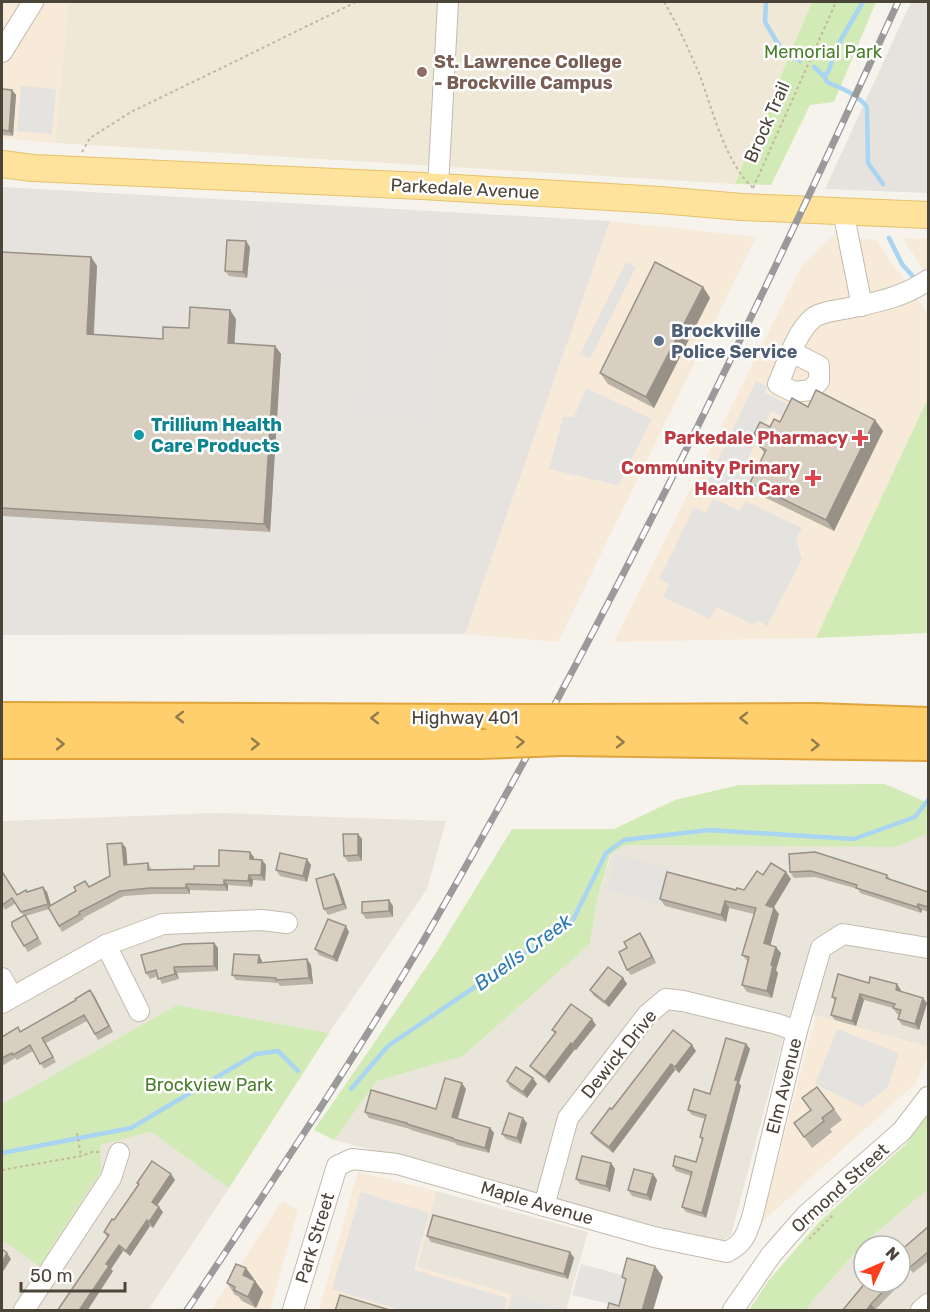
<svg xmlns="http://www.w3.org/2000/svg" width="930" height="1312" viewBox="0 0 930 1312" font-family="Rubik,sans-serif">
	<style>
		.residential { fill: #eae5da; fill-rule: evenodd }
		.commercial { fill: #f7ead8 }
		.industrial { fill: #e6e2dd }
		.education { fill: #efe8d6 }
		.green { fill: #d2eab5 }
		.parking { fill: #e5e3e0 }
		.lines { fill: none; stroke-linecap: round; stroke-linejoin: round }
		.stream { stroke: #a9d4f2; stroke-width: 4.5 }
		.minor-casing { stroke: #c2bbae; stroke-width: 22 }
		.major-casing { stroke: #e6c16a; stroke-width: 28 }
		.highway-casing { stroke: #e0a43c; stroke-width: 32 }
		.path { stroke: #c4b79f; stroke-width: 2; stroke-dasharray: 3 3; stroke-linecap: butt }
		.minor { stroke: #fff; stroke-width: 20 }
		.major { stroke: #ffe39c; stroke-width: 26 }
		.highway { stroke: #ffcf6e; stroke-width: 28 }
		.rail-casing { stroke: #9a9a9a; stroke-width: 7 }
		.rail { stroke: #fff; stroke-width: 4.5; stroke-dasharray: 14; stroke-linecap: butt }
		.highway-bridge-casing { stroke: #e0a43c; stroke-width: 32; stroke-linecap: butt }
		.highway-bridge { stroke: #ffcf6e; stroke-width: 28 }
		.wall { fill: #bab2a6 }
		.shaded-wall { fill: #979187 }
		.building { fill: #d8cfc1; stroke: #979187; stroke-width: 1.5 }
		.oneway { stroke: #937c4e }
		.education-dot { fill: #8d6e63; stroke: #fff; stroke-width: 2 }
		.service-dot { fill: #5c6f8a; stroke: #fff; stroke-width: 2 }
		.culture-dot { fill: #0f9aa8; stroke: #fff; stroke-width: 2 }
		.health-dot { fill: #e0444e; stroke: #fff; stroke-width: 2 }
		.labels { text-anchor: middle; stroke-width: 5; stroke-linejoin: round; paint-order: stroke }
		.park-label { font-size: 18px; fill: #4a7f2a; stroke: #fff }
		.education-label { font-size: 18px; font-weight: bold; fill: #785e54; stroke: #fff; text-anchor: start }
		.street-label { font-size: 18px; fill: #4b4439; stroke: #fff }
		.service-label { font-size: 18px; font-weight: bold; fill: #4e5e75; stroke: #fff; text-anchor: start }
		.culture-label { font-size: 18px; font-weight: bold; fill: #0d838f; stroke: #fff; text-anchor: start }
		.health-label { font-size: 18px; font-weight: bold; fill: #be3a42; stroke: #fff; text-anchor: end }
		.water-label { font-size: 20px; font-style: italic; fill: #2e7ab2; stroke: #fff }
	</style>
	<rect width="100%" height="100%" fill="#f6f3ec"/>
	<g class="residential">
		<path d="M 217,813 L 446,821 L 427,889 L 329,1033 L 177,1005 L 2,1104 L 2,821 Z"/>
		<path d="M 928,834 L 928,1047 L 791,1009 L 731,1235 L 719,1243 L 334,1140 L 377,1081 L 463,1056 L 590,944 L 597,899 L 611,855 L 626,845 L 895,847 Z"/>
		<path d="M 151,1132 L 229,1188 L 148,1310 L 2,1310 L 2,1240 L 39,1265 L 99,1145 Z"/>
		<path d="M 928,1189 L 928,1310 L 806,1310 L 817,1295 L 864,1243 ZM 864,1246 L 900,1246 L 900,1282 L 864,1282 Z"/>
		<path d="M 436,1191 L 588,1232 L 566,1310 L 507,1310 L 511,1294 L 417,1267 Z"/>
	</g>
	<g class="commercial">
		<path d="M 2,2 L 69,2 L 55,143 L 2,138 Z"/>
		<path d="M 610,221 L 756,237 L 558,642 L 465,634 Z"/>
		<path d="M 834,235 L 876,240 L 928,314 L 928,398 L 816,638 L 614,642 L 801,267 Z"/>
		<path d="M 903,238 L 928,239 L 928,277 Z"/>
		<path d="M 816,1015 L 928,1047 L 928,1056 L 916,1083 L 761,1223 Z"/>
		<path d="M 358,1172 L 436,1191 L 417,1267 L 511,1294 L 507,1310 L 319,1310 Z"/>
		<path d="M 282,1201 L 298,1210 L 270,1310 L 211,1310 Z"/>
	</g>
	<g class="industrial">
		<path d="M 911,2 L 928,2 L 928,193 L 825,189 Z"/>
		<path d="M 2,187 L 610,221 L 465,634 L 2,635 Z"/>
	</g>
	<path class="education" d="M 69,2 L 812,2 L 735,184 L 55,143 Z"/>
	<g class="green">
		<path d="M 812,2 L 876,2 L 834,102 L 810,105 L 771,185 L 735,184 Z"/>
		<path d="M 928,398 L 928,633 L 816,638 Z"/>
		<path d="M 885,784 L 928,803 L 928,834 L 895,847 L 626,845 L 610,855 L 597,899 L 590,944 L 463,1056 L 377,1081 L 334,1140 L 314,1130 L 436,953 L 512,829 L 614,829 L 675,800 L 739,785 Z"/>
		<path d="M 177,1005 L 329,1033 L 229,1188 L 151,1132 L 100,1145 L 101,1171 L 39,1266 L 2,1240 L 2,1104 Z"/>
		<path d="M 928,1115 L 928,1189 L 864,1243 L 817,1295 L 806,1310 L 749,1310 L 769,1280 L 820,1221 L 905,1145 Z"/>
	</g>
	<g class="parking">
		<path d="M 912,85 L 928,86 L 928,125 L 910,125 Z"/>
		<path d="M 21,86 L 56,89 L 52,134 L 17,131 Z"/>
		<path d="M 256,207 L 447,216 L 434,420 L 359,415 L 367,287 L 253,278 Z"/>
		<path d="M 626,262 L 636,267 L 590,359 L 580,354 Z"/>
		<path d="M 756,381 L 767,386 L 765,393 L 789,405 L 783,417 L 771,411 L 746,463 L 757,469 L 745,494 L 733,488 L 730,494 L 707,483 Z"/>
		<path d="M 586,388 L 652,419 L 618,485 L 549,469 L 563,417 L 574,417 Z"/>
		<path d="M 713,498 L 740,511 L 745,501 L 802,528 L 796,538 L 802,559 L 767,626 L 757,620 L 754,625 L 716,607 L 710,619 L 663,597 L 669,584 L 659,579 L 694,508 L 706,513 Z"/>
		<path d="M 616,855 L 671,868 L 662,905 L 608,890 Z"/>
		<path d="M 837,1029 L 899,1053 L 888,1087 L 862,1107 L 815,1084 Z"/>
		<path d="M 361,1192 L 429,1213 L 414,1270 L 507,1298 L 504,1310 L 400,1310 L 332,1289 Z"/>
		<path d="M 581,1264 L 630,1277 L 622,1307 L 572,1295 Z"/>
		<path d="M 515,1295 L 563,1309 L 563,1310 L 510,1310 Z"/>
	</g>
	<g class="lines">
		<g class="stream">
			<path d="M 766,2 L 765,22 L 781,49 L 800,61"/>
			<path d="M 814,67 L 824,76 L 827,82 C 841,88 857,94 867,107 L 868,163 L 883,184"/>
			<path d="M 824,76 L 828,72 L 837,46 L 863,2"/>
			<path d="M 889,238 L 902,264 L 917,281"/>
			<path d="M 351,1089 L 388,1046 L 573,920 L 606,853 L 624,840 L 709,830 L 854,839 L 915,817 L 928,800"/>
			<path d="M 2,1153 L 131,1128 L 256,1054 L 278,1051 L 298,1071"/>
		</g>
		<g class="minor-casing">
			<g id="minor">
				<path d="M 2,52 L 33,2"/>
				<path d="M 438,187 L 448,2"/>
				<path d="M 843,211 L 862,306"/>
				<path d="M 792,352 L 819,366 L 819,381 L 811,390 L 794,392 L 778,384 C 787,364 796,332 813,318 C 820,312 840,310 849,308 C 877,302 904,297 928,280"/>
				<path d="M 106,945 L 139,1011"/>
				<path d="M 2,978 L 12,997"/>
				<path d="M 2,1003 L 106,945 L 163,924 L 261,920 L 287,923"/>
				<path d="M 544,1206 L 568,1118 L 647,1015 L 666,999 L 683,1001 L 777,1024 L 797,1031"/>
				<path d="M 24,1310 L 111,1178 L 119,1153"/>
				<path d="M 293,1310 L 337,1166 L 352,1159 L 397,1164 L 654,1237 L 727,1252 C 745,1243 747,1233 753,1214 L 797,1031 L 821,948 L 843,934 L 928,948"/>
				<path d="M 733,1310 L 771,1255 L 806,1215 L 902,1131 L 928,1097"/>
				<path d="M 921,1310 L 928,1304"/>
			</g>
		</g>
		<g class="major-casing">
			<path id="major" d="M 2,164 L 33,168 L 422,186 L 660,200 L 742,207 L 928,215"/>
		</g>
		<g class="highway-casing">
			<g id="highway">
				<path d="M 2,717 L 496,719"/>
				<path d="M 572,719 L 816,718 L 928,722"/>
				<path d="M 562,741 L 928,746"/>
				<path d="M 2,744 L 479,744"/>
			</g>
		</g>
		<g class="path">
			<path d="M 664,2 C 678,25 689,50 700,76 C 713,111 725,162 753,188"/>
			<path d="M 82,152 L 90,138 L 131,112 L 234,62 L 356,2"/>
			<path d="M 753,188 L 836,2"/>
			<path d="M 77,1133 L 81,1156"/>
			<path d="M 2,1170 L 81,1156 L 92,1152 L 102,1152"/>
			<path d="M 809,1239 L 833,1215"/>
		</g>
		<use href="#minor" class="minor"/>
		<use href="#major" class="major"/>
		<use href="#highway" class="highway"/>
		<g class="rail-casing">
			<path id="rail" d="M 187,1310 C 268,1188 351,1065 425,938 C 600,635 754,320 898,2"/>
		</g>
		<use href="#rail" class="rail"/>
		<g class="highway-bridge-casing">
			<g id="highway-bridge">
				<path d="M 496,719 L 572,719"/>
				<path d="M 479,744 L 562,741"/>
			</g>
		</g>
		<use href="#highway-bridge" class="highway-bridge"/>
	</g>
	<g class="wall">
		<path d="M 2,89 L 12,90 L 16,95 L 13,136 L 2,135 Z"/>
		<path d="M 250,247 L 247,278 L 229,276 L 225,271 Z"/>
		<path d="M 2,252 L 91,257 L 97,266 L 94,335 L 163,339 L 189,328 L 236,319 L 234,343 L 275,346 L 281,354 L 270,532 L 2,516 Z"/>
		<path d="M 703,287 L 710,298 L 654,408 L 608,384 L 600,373 Z"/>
		<path d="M 808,407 L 875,420 L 883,431 L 834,531 L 758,494 L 750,483 L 765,454 L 760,447 L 761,445 L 754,434 L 780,422 Z"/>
		<path d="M 358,834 L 362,839 L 362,861 L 348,862 L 344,856 Z"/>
		<path d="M 122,843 L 126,848 L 127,865 L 148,863 L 152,870 L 194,869 L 219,866 L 254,857 L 254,859 L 262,860 L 266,865 L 265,881 L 253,880 L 252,887 L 228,885 L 228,891 L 190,890 L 190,894 L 154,894 L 124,896 L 83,918 L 84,919 L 62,932 L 49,909 L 26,916 L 42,944 L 28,952 L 24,946 L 23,915 L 16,903 L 5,910 L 2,905 L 17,895 L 27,892 L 47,892 L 51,906 L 110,876 Z"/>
		<path d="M 789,854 L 887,875 L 891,880 L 928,892 L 928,912 L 922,910 L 921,913 L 860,893 L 858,889 L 815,877 L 794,878 L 790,872 Z"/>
		<path d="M 311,865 L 307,882 L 280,876 L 276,870 Z"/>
		<path d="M 763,875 L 791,879 L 774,907 L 779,914 L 770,945 L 781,953 L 776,970 L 778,973 L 772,998 L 747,992 L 742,985 L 748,962 L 742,955 L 754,914 L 729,908 L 726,922 L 665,906 L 660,899 L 744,890 Z"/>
		<path d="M 338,880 L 347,909 L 328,915 L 324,909 Z"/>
		<path d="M 393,906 L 393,917 L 366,919 L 362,913 Z"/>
		<path d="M 349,932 L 337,962 L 319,955 L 315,949 Z"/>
		<path d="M 640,933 L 644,939 L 656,963 L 631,975 L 627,970 L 627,948 Z"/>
		<path d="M 214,943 L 218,948 L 218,971 L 177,973 L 179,979 L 162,984 L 158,976 L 150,979 L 146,973 Z"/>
		<path d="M 259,955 L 262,961 L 262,963 L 307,959 L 311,965 L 313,984 L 280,986 L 278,983 L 236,980 L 232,975 Z"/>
		<path d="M 623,978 L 627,984 L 609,1007 L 594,996 L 590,990 Z"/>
		<path d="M 869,983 L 901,990 L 901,991 L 927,1003 L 919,1030 L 902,1025 L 898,1019 L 899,1015 L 897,1014 L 893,1008 L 864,1000 L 856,1026 L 835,1020 L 831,1015 L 835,1001 L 832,997 Z"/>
		<path d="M 90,990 L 113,1032 L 98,1040 L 87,1021 L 46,1043 L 56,1062 L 44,1069 L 33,1051 L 17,1060 L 15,1058 L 2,1066 L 2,1037 L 21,1032 L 76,1000 Z"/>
		<path d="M 596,1025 L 576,1050 L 575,1049 L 549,1083 L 534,1071 L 530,1066 L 555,1034 L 552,1030 Z"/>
		<path d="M 673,1030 L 696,1051 L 679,1073 L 675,1070 L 613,1153 L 595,1139 L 591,1133 L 612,1109 Z"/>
		<path d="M 746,1044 L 750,1049 L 739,1083 L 741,1086 L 706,1218 L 686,1212 L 682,1207 L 691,1176 L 676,1171 L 673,1166 L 696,1162 L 702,1141 L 700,1137 L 705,1119 L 692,1115 L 688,1110 L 710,1094 Z"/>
		<path d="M 507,1081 L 537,1084 L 527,1098 L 510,1087 Z"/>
		<path d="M 466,1089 L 458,1119 L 490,1128 L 494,1133 L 489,1153 L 457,1145 L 455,1143 L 411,1130 L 410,1129 L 369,1118 L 365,1112 L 436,1109 Z"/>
		<path d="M 834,1109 L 842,1120 L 830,1129 L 832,1132 L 812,1148 L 794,1123 Z"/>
		<path d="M 527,1123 L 521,1144 L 506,1139 L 502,1134 Z"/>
		<path d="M 611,1163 L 615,1169 L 610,1192 L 580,1184 L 576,1179 Z"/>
		<path d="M 653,1174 L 657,1180 L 651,1201 L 632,1196 L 628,1190 Z"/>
		<path d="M 175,1180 L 157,1205 L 163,1212 L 153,1228 L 150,1226 L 130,1256 L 123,1251 L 111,1269 L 113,1271 L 87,1311 L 57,1311 L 107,1237 L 104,1232 L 114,1220 L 138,1185 L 137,1183 Z"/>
		<path d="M 928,1227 L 928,1261 L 913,1273 L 900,1258 L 900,1251 Z"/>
		<path d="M 427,1236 L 570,1252 L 574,1258 L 568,1279 L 431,1242 Z"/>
		<path d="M 246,1268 L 263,1292 L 256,1308 L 242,1301 L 238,1296 L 235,1295 L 227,1283 Z"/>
		<path d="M 866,1282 L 895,1282 L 898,1286 L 874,1311 L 842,1311 Z"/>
	</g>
	<g class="shaded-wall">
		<path d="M 12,90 L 16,95 L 13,136 L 9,131 Z"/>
		<path d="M 246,241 L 250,247 L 247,278 L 243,272 Z"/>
		<path d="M 91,257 L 97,266 L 93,343 L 87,334 Z"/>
		<path d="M 703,287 L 710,298 L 654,408 L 646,397 Z"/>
		<path d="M 230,310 L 236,319 L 234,351 L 228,343 Z"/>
		<path d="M 275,346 L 281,354 L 270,532 L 264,524 Z"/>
		<path d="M 875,420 L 883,431 L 834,531 L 826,520 Z"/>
		<path d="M 358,834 L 362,839 L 362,861 L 358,855 Z"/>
		<path d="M 122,843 L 126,848 L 128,871 L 124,865 Z"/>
		<path d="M 250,852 L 254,857 L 254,864 L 250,859 Z"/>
		<path d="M 307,859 L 311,865 L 307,882 L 303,876 Z"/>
		<path d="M 262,860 L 266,865 L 265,881 L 261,875 Z"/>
		<path d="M 786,872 L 791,879 L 771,912 L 766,905 Z"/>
		<path d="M 334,874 L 338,880 L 347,909 L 343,904 Z"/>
		<path d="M 249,875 L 253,880 L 252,887 L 248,881 Z"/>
		<path d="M 224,880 L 228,885 L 228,891 L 224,885 Z"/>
		<path d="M 186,884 L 190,890 L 190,894 L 186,888 Z"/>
		<path d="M 43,887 L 47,892 L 52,909 L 48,904 Z"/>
		<path d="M 389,900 L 393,906 L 393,917 L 389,911 Z"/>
		<path d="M 725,901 L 729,908 L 726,922 L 721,915 Z"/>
		<path d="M 918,904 L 922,910 L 921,913 L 917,907 Z"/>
		<path d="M 774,908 L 779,914 L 769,950 L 764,943 Z"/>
		<path d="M 346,926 L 349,932 L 337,962 L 333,957 Z"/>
		<path d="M 640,933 L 644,939 L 656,963 L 652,957 Z"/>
		<path d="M 214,943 L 218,948 L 218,971 L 214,966 Z"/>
		<path d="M 776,947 L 781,953 L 776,970 L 778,973 L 772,998 L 767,991 L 771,965 Z"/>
		<path d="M 259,955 L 262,961 L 262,969 L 258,963 Z"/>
		<path d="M 307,959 L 311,965 L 313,984 L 309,978 Z"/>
		<path d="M 174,967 L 177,973 L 179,979 L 175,974 Z"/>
		<path d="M 623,978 L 627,984 L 609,1007 L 605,1002 Z"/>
		<path d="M 897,984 L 901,990 L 900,996 L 896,990 Z"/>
		<path d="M 90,990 L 94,995 L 113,1032 L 109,1026 Z"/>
		<path d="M 860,994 L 864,1000 L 856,1026 L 852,1021 Z"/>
		<path d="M 923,998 L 927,1003 L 919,1030 L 915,1024 Z"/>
		<path d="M 592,1019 L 596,1025 L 576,1050 L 572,1045 Z"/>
		<path d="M 571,1043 L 575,1049 L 549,1083 L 545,1077 Z"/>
		<path d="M 746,1044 L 750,1049 L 739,1083 L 741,1086 L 706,1218 L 702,1213 L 735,1080 Z"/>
		<path d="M 692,1045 L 696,1051 L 679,1073 L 675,1067 Z"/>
		<path d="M 671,1064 L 675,1070 L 613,1153 L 609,1147 Z"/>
		<path d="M 533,1078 L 537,1084 L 527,1098 L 523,1092 Z"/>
		<path d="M 462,1083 L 466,1089 L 456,1123 L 452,1117 Z"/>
		<path d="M 523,1118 L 527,1123 L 521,1144 L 517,1138 Z"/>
		<path d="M 490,1128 L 494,1133 L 489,1153 L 485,1148 Z"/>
		<path d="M 611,1163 L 615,1169 L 610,1192 L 606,1186 Z"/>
		<path d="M 171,1174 L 175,1180 L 156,1207 L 152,1202 Z"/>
		<path d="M 653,1174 L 657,1180 L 651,1201 L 647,1195 Z"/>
		<path d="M 159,1207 L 163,1212 L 153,1228 L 149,1222 Z"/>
		<path d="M 147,1220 L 150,1226 L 130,1256 L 126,1251 Z"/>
		<path d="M 119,1245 L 123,1251 L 111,1269 L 113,1271 L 87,1311 L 81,1311 L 80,1309 L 106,1264 Z"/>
		<path d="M 570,1252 L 574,1258 L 568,1279 L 564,1274 Z"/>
		<path d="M 7,1253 L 11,1259 L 2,1273 L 2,1262 Z"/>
		<path d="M 655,1266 L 663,1277 L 653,1311 L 642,1311 Z"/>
		<path d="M 246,1268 L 254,1279 L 251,1286 L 243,1275 Z"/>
		<path d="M 255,1281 L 263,1292 L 256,1308 L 248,1297 Z"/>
		<path d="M 871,1304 L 875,1309 L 874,1311 L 866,1311 Z"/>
	</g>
	<g class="building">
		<path d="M 2,89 L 12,90 L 9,131 L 2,130 Z"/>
		<path d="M 227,240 L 246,241 L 243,272 L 225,271 Z"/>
		<path d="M 2,252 L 91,257 L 87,334 L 163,339 L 163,327 L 189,328 L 190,307 L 230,310 L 228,343 L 275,346 L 264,524 L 2,508 Z"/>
		<path d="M 655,262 L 703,287 L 646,397 L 600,373 Z"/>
		<path d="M 816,390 L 875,420 L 826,520 L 750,483 L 766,450 L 760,447 L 763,440 L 754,434 L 760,422 L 770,427 L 774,419 L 780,422 L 792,398 L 808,407 Z"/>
		<path d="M 343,834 L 358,834 L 358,855 L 344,856 Z"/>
		<path d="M 122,843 L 124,865 L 148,863 L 148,870 L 194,869 L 194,866 L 219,866 L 219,850 L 250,852 L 250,859 L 262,860 L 261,875 L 249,875 L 248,881 L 224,880 L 224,885 L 186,884 L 186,888 L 150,888 L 120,891 L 79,912 L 80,914 L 59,926 L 48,907 L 76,891 L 74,887 L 85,881 L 89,887 L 110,876 L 107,844 Z"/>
		<path d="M 815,852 L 887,875 L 886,878 L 928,892 L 928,907 L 918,904 L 917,907 L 856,888 L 857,885 L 811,871 L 790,872 L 789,854 Z"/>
		<path d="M 280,853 L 307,859 L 303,876 L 276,870 Z"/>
		<path d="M 771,863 L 786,872 L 766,905 L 774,908 L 764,943 L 776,947 L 771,965 L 773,966 L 767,991 L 742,985 L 749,957 L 742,955 L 756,908 L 725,901 L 721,915 L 660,899 L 667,872 L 736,890 L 737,888 L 744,890 L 757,871 L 763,875 Z"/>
		<path d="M 2,873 L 3,873 L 17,895 L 26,890 L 27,892 L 43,887 L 48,904 L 21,912 L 12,898 L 2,905 Z"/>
		<path d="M 334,874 L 343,904 L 324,909 L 316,879 Z"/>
		<path d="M 389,900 L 389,911 L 362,913 L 362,902 Z"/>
		<path d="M 25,915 L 38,938 L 24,946 L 12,926 L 12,922 Z"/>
		<path d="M 328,919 L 346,926 L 333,957 L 315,949 Z"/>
		<path d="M 640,933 L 652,957 L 627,970 L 619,952 L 627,948 L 624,942 Z"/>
		<path d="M 214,943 L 214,966 L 174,967 L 175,974 L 158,979 L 156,970 L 146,973 L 141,955 L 183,944 Z"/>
		<path d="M 234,954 L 259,955 L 258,963 L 307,959 L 309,978 L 276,980 L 276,978 L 232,975 Z"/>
		<path d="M 608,967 L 623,978 L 605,1002 L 590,990 Z"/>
		<path d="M 838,974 L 869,983 L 870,977 L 897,984 L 896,990 L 923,998 L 915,1024 L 898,1019 L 901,1010 L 893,1008 L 895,1004 L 860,994 L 852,1021 L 831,1015 L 836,998 L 832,997 Z"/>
		<path d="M 90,990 L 109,1026 L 95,1034 L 84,1015 L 42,1038 L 53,1057 L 40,1064 L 30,1045 L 13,1055 L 12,1053 L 2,1058 L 2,1037 L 18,1027 L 20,1032 L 76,1000 L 75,999 Z"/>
		<path d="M 571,1004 L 592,1019 L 572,1045 L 571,1043 L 545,1077 L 530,1066 L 556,1032 L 552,1030 Z"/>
		<path d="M 673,1030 L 692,1045 L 675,1067 L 671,1064 L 609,1147 L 591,1133 L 610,1108 L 612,1109 Z"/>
		<path d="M 726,1038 L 746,1044 L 735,1080 L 738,1080 L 702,1213 L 682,1207 L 692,1172 L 673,1166 L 675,1156 L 696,1162 L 703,1138 L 700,1137 L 706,1115 L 688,1110 L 694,1089 L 710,1094 Z"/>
		<path d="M 516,1067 L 533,1078 L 523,1092 L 507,1081 Z"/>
		<path d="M 445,1078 L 462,1083 L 452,1117 L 490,1128 L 485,1148 L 453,1139 L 453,1138 L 407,1124 L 407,1123 L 365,1112 L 371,1090 L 436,1109 Z"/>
		<path d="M 817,1087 L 834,1109 L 822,1118 L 824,1121 L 804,1137 L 794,1123 L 811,1110 L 802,1098 Z"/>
		<path d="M 509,1113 L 523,1118 L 517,1138 L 502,1134 Z"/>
		<path d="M 582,1156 L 611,1163 L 606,1186 L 576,1179 Z"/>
		<path d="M 152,1161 L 171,1174 L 152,1202 L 159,1207 L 149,1222 L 147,1220 L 126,1251 L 119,1245 L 106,1264 L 109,1266 L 80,1309 L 82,1311 L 57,1311 L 109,1235 L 104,1232 L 112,1219 L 114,1220 L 139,1184 L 137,1183 Z"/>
		<path d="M 634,1169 L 653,1174 L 647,1195 L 628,1190 Z"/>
		<path d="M 433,1215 L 570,1252 L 564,1274 L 427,1236 Z"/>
		<path d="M 928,1227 L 928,1252 L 909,1268 L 900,1257 L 900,1251 Z"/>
		<path d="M 2,1249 L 7,1253 L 2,1262 Z"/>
		<path d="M 627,1258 L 655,1266 L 642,1311 L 607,1311 L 609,1303 L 619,1306 L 626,1279 L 622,1277 Z"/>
		<path d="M 236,1264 L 246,1268 L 243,1275 L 255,1281 L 248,1297 L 234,1290 L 235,1287 L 227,1283 Z"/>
		<path d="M 866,1282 L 892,1282 L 871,1304 L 866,1311 L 842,1311 Z"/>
		<path d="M 340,1295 L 393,1311 L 335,1311 Z"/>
	</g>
	<defs><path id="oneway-chevron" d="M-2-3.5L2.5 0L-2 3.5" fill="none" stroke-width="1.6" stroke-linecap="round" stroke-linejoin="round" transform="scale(1.5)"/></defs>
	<g class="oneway">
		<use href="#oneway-chevron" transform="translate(180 717) rotate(-180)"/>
		<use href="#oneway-chevron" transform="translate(375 718) rotate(-180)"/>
		<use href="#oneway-chevron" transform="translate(744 718) rotate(180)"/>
		<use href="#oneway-chevron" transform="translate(520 742) rotate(-2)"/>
		<use href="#oneway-chevron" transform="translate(620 742) rotate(1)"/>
		<use href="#oneway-chevron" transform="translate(60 744)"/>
		<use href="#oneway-chevron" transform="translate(255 744)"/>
		<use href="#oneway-chevron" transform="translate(815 745) rotate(1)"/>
	</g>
	<circle class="education-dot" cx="422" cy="72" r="6"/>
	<circle class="service-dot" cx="659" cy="341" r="6"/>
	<circle class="culture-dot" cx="139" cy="435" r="6"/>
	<g class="health-dot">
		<path d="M857 429h6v6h6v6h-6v6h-6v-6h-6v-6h6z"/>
		<path d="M810 469h6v6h6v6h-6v6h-6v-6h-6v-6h6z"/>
	</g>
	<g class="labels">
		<g class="park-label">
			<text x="823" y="58">Memorial Park</text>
			<text x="209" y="1091">Brockview Park</text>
		</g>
		<g class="education-label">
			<text x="434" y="68">St. Lawrence College<tspan x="434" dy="21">- Brockville Campus</tspan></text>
		</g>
		<g class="street-label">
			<text transform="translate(767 122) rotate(-66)" y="6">Brock Trail</text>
			<text transform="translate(465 189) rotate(3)" y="6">Parkedale Avenue</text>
			<text x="465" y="724">Highway 401</text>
			<text transform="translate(619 1054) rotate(-51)" y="6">Dewick Drive</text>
			<text transform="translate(784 1086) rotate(-76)" y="6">Elm Avenue</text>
			<text transform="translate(840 1188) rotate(-42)" y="6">Ormond Street</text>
			<text transform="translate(537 1203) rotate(16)" y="6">Maple Avenue</text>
			<text transform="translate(315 1238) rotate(-73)" y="6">Park Street</text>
		</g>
		<g class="service-label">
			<text x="671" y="337">Brockville<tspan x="671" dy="21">Police Service</tspan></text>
		</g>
		<g class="culture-label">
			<text x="151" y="431">Trillium Health<tspan x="151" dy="21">Care Products</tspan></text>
		</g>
		<g class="health-label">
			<text x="848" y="444">Parkedale Pharmacy</text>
			<text x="800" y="474">Community Primary<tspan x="800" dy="21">Health Care</tspan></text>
		</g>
		<g class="water-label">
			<text transform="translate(523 952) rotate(-36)" y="7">Buells Creek</text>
		</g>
	</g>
	<rect width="930" height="1312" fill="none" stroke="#4b4439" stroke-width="6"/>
	<g transform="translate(882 1264) rotate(46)"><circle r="28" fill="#ffffff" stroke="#b7b4b0" stroke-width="1.5"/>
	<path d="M0-4.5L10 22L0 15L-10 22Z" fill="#fc3f1d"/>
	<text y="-9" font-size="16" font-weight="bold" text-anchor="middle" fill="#4b4439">N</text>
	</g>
	<path d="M21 1282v9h104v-9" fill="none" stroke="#4b4439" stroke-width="3"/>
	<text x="30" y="1282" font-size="18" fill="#4b4439" stroke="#ffffff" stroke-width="4.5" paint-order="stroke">50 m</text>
</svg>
